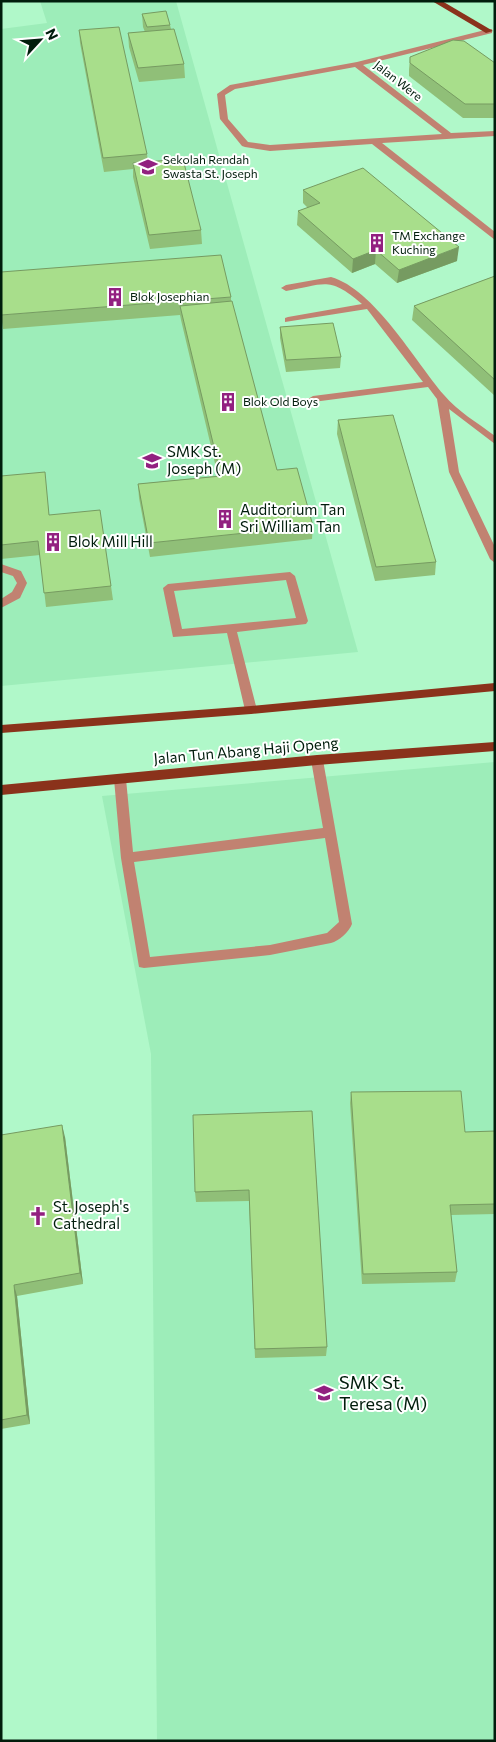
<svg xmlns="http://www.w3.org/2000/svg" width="496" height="1742" viewBox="0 0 496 1742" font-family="Commissioner,sans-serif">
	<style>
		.built { fill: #9dedb9 }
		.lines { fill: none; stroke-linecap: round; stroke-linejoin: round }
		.minor { fill: #c18271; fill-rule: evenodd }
		.major { fill: #8a321b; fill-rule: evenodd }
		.wall { fill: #90bf78 }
		.shaded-wall { fill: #769b61 }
		.building { fill: #a8de8b; stroke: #769b61 }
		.labels { text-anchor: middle; stroke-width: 4; stroke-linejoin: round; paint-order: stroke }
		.far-street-label { font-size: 12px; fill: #011d0c; stroke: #fff }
		.far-poi-label { font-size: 12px; fill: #011d0c; stroke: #fff; text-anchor: start }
		.poi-label { font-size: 15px; fill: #011d0c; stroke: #fff; text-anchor: start }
		.street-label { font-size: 15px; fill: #011d0c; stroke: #fff }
		.near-poi-label { font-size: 18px; fill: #011d0c; stroke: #fff; text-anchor: start }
	</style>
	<rect width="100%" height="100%" fill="#b0f8c9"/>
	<g class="built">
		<path d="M 40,1 L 176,1 L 358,652 L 1,686 L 1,29 L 47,23 Z"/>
		<path d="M 495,762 L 495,1741 L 157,1741 L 151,1054 L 102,796 Z"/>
	</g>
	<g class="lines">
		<g class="minor">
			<path d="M 489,29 L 492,29 L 492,33 L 363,65 L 451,133 L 495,131 L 495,136 L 382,143 L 495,232 L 495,240 L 372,144 L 270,151 L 245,147 L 242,146 L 220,119 L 217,94 L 230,85 L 357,62 ZM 355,67 L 442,134 L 270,145 L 248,142 L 228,119 L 225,95 L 235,89 Z"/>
			<path d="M 331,277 C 374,289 415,361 444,395 C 457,411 478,423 495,436 L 495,444 L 449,409 L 459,472 L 495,547 L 495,563 L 490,559 L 449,472 L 437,399 L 428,387 L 313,402 L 308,399 L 313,396 L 423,382 L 367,309 L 285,322 L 285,318 L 288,317 L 362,304 C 329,276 326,284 286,291 L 281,288 L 286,285 Z"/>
			<path d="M 1,564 L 21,571 L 27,583 L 20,598 L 1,608 L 1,599 L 12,592 L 17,583 L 13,576 L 1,572 Z"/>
			<path d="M 290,572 L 295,576 L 308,621 L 306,624 L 237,632 L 257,710 L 251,714 L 245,710 L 227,633 L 173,637 L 163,588 L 168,584 ZM 286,580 L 296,618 L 182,629 L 174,591 Z"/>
			<path d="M 317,755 L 323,760 L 352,924 C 349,932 339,941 331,943 L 270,955 L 144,968 L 139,967 L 121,858 L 114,779 L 116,776 L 120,774 L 126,779 L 133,852 L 323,828 L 311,760 ZM 325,838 L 339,922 L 327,933 L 270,945 L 150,957 L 134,862 Z"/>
		</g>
		<g class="major">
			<path d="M 432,1 L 442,1 L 493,31 L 486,33 Z"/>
			<path d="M 495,683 L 495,691 L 251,714 L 1,733 L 1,725 L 251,706 Z"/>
			<path d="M 495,742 L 495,751 L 317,765 L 1,795 L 1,785 L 317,755 Z"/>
		</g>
	</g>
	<g class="wall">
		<path d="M 142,14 L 170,25 L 171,29 L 184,64 L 185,78 L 139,82 L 129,47 L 128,33 L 145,32 L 143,27 Z"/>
		<path d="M 79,30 L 147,154 L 148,162 L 201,230 L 202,244 L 150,249 L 133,177 L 133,169 L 104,172 L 80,43 Z"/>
		<path d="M 410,57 L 495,63 L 495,118 L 463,118 L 409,76 L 409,70 Z"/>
		<path d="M 303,190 L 457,261 L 397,283 L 375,264 L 352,273 L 297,225 L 298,211 L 308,208 L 303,203 Z"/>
		<path d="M 495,276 L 495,396 L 412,320 L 414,306 Z"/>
		<path d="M 231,297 L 231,301 L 277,470 L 313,526 L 312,539 L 150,557 L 139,498 L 138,484 L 218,476 L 181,320 L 180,315 L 3,329 L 1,315 Z"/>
		<path d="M 280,327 L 341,357 L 340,368 L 286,372 L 280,338 Z"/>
		<path d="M 338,420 L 436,562 L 435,575 L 375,581 L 337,434 Z"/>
		<path d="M 1,476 L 46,486 L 49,515 L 111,586 L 113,600 L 46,607 L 40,555 L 1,559 Z"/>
		<path d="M 351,1092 L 465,1132 L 495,1131 L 495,1214 L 451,1215 L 457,1272 L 455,1282 L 362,1284 L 350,1103 Z"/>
		<path d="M 312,1111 L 327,1347 L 326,1356 L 255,1358 L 249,1201 L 196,1202 L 195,1192 Z"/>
		<path d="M 1,1133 L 1,1135 L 65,1137 L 83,1284 L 17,1296 L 30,1424 L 1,1429 Z"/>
	</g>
	<g class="shaded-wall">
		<path d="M 459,247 L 457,261 L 397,283 L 399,270 Z"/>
		<path d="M 376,250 L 375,264 L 352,273 L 353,259 Z"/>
		<path d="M 62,1125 L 65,1137 L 83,1284 L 80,1273 Z"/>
		<path d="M 14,1285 L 17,1296 L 30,1424 L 27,1415 Z"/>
	</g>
	<g class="building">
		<path d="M 166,11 L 170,25 L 147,27 L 142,14 Z"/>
		<path d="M 119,27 L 147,154 L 103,158 L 79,30 Z"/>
		<path d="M 174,29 L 184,64 L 138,68 L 128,33 Z"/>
		<path d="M 453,40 L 464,41 L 495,63 L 495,104 L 465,104 L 410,63 L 410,57 Z"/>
		<path d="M 183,159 L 201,230 L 149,235 L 133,163 Z"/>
		<path d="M 363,168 L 459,247 L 399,270 L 376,250 L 353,259 L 298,211 L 320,203 L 303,190 Z"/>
		<path d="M 221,255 L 231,297 L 1,315 L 1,272 Z"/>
		<path d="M 495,276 L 495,380 L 414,306 Z"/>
		<path d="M 232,301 L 277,470 L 297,468 L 313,526 L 149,543 L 138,484 L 221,476 L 180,306 Z"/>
		<path d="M 333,323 L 341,357 L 286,360 L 280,327 Z"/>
		<path d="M 393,415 L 436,562 L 376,567 L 338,420 Z"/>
		<path d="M 45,472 L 49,515 L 100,510 L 111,586 L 44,593 L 38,541 L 1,545 L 1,476 Z"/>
		<path d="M 461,1091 L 465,1132 L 495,1131 L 495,1204 L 450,1205 L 457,1272 L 363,1274 L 351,1092 Z"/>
		<path d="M 312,1111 L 327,1347 L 255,1349 L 249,1190 L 195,1192 L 193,1115 Z"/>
		<path d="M 62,1125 L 80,1273 L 14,1285 L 27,1415 L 1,1420 L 1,1135 Z"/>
	</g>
	<defs>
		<g id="school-bare" transform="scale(1.5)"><path d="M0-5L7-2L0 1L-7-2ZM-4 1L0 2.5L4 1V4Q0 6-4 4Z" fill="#922080" stroke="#fff" stroke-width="2.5" paint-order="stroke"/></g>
		<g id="building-bare" transform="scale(1.5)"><path d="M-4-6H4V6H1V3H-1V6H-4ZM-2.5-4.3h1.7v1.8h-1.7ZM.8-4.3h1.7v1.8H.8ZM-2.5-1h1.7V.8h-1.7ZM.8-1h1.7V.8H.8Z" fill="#922080" stroke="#fff" stroke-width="2.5" paint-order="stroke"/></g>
		<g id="church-bare" transform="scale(1.5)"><path d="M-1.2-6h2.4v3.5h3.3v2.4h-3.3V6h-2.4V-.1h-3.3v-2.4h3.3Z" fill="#922080" stroke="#fff" stroke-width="2.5" paint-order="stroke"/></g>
	</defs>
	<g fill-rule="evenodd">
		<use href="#school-bare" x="148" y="167"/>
		<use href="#building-bare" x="377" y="243"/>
		<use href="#building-bare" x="115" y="297"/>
		<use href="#building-bare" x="228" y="402"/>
		<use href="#school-bare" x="152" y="461"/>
		<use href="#building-bare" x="225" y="519"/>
		<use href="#building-bare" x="53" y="542"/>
		<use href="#church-bare" x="38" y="1216"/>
		<use href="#school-bare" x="324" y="1393"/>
	</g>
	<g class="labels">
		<g class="far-street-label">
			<text transform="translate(398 81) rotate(38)" y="4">Jalan Were</text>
		</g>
		<g class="far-poi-label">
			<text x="163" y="164">Sekolah Rendah<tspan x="163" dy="14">Swasta St. Joseph</tspan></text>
			<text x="392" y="240">TM Exchange<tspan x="392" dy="14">Kuching</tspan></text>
			<text x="130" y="301">Blok Josephian</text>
			<text x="243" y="406">Blok Old Boys</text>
		</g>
		<g class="poi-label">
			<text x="167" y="457">SMK St.<tspan x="167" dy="17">Joseph (M)</tspan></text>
			<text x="240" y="515">Auditorium Tan<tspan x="240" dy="17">Sri William Tan</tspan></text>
			<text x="68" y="547">Blok Mill Hill</text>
			<text x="53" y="1212">St. Joseph's<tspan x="53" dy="17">Cathedral</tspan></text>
		</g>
		<g class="street-label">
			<text transform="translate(246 751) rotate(-5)" y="5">Jalan Tun Abang Haji Openg</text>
		</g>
		<g class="near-poi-label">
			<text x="339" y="1389">SMK St.<tspan x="339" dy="21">Teresa (M)</tspan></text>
		</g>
	</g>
	<rect width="496" height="1742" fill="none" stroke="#011d0c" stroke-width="5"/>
	<g transform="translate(40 40) rotate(64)" stroke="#ffffff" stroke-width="4" paint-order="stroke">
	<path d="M0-4L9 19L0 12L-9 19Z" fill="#011d0c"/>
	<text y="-8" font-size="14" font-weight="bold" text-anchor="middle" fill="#011d0c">N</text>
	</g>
</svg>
